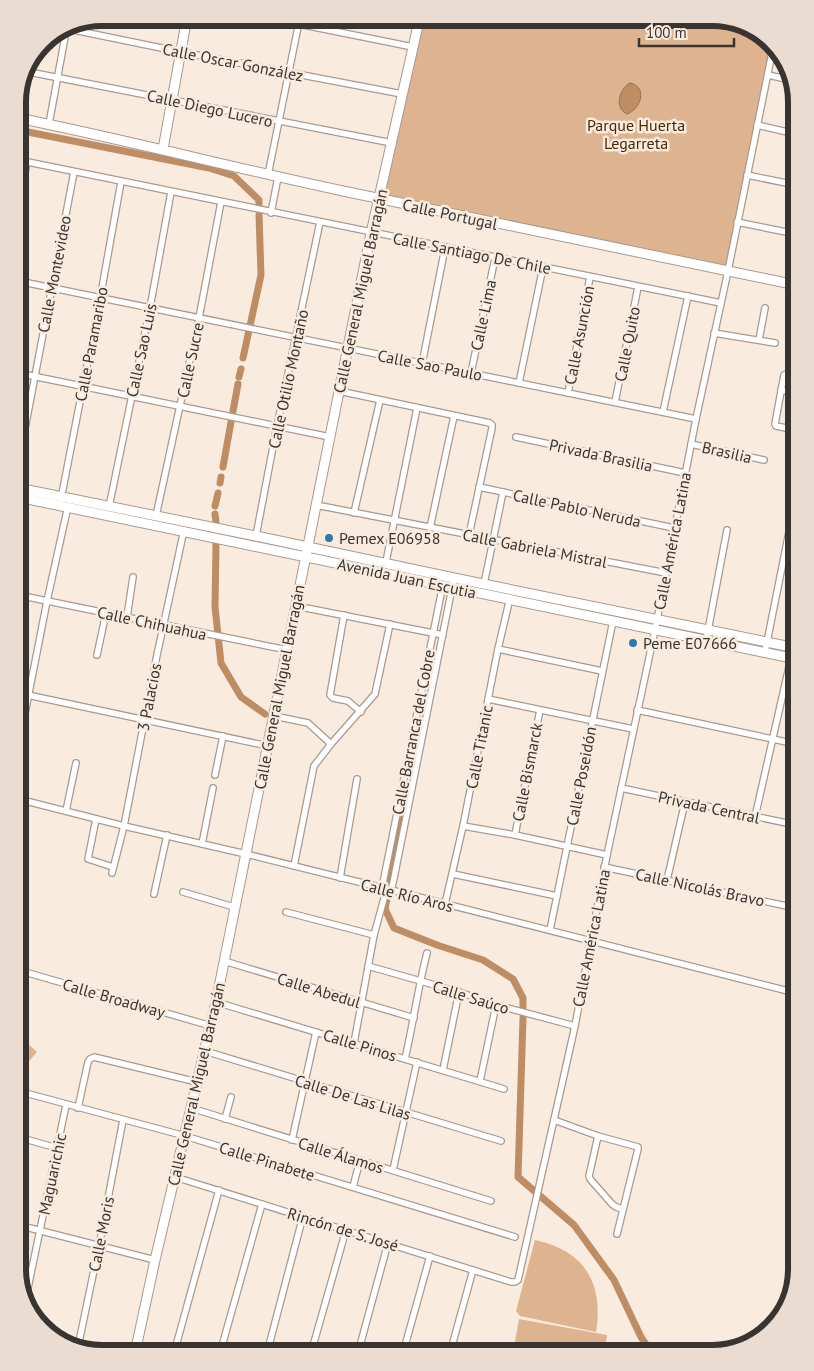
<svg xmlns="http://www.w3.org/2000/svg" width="814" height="1371" viewBox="0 0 814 1371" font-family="'PT Sans',sans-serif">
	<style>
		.green { fill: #deb38f }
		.water { fill: #bf8d63; stroke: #977253 }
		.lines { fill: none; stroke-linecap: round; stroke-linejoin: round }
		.canal { stroke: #bf8d63; stroke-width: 7 }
		.street-casing { stroke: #a89a8f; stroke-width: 8 }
		.secondary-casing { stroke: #a89a8f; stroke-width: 11 }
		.primary-casing { stroke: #a89a8f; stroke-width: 11 }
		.street { stroke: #fff; stroke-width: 5.5 }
		.secondary { stroke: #fff; stroke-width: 9 }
		.primary { stroke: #fff; stroke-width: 9 }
		.poi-dot { fill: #2d7aad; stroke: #faebdf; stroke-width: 2 }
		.labels { text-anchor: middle; stroke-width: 5; stroke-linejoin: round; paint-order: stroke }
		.street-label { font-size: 16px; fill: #39342f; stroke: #faebdf }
		.park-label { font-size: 16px; fill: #4a2804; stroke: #faebdf }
		.poi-label { font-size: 16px; fill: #39342f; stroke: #faebdf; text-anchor: start }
		.rim { fill: none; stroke: #39342f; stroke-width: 6 }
	</style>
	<rect width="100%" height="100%" fill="#faebdf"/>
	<g class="green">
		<path d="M 717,18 L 759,32 L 773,48 L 728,271 L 378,199 L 419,21 Z"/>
		<path d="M 20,1037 L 37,1052 L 18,1074 L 18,1040 Z"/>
		<path d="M 535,1240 C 584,1250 604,1283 596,1332 L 520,1316 L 516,1311 Z"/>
		<path d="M 519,1319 L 607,1335 L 604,1353 L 513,1353 Z"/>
	</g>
	<path class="water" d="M 630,83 C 648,87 641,109 627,114 C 614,108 619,89 630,83 Z"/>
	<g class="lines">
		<g class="canal">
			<path d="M 18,130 L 209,168 L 234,176 L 259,200 L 259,205"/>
			<path d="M 243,358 L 261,275 L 259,215"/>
			<path d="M 239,377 L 241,369"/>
			<path d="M 233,411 L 238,384"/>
			<path d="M 223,467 L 231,422"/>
			<path d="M 220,483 L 221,477"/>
			<path d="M 215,506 L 218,493"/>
			<path d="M 215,514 L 216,522"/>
			<path d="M 216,544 L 215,607 L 221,663 L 241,697 L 265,714"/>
			<path d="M 388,889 L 389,875 L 403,805 L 402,804"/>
			<path d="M 387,898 L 385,909 L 394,928 L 437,945 L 483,960 L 513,979 L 523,998 L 523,1007"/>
			<path d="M 523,1018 L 518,1177 L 574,1225 L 614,1280 L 641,1337 L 652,1353"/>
		</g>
		<g class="street-casing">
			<g id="street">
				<path d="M 289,22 L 413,47"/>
				<path d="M 64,28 L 181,52 L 402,94"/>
				<path d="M 29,72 L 392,143"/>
				<path d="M 768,75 L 791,80"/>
				<path d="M 49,124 L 67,26"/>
				<path d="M 757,125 L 796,134"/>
				<path d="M 18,160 L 721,303"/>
				<path d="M 268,175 L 299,22"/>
				<path d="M 747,175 L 796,185"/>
				<path d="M 18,210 L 27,162"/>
				<path d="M 271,213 L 278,177"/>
				<path d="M 737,222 L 796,234"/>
				<path d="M 18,281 L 696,419"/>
				<path d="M 714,333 L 775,343"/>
				<path d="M 759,340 L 765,308"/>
				<path d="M 422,364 L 445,248"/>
				<path d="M 18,373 L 330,437"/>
				<path d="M 471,373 L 495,258"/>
				<path d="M 519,383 L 543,267"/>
				<path d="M 781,390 L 796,393"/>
				<path d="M 339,391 L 490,423 L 492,425 L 492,428 L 469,535"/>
				<path d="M 568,393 L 590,277"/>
				<path d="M 615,402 L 638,287"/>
				<path d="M 663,412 L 688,296"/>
				<path d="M 796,430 L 776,426 L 775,424 L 784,375 L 786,374 L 796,375"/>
				<path d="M 516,437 L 685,473"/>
				<path d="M 691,444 L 764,460"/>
				<path d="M 18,465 L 74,172"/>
				<path d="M 479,487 L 674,528"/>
				<path d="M 61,499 L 100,299 L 121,182"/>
				<path d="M 316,505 L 666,573"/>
				<path d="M 109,507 L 150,308 L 171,192"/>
				<path d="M 354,513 L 380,400"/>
				<path d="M 156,516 L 199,318 L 221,202"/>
				<path d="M 430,528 L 454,416"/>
				<path d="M 256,536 L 277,426 L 320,222"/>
				<path d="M 787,546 L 796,548"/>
				<path d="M 386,562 L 417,408"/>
				<path d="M 484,584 L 503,492"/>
				<path d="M 18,595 L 287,650"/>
				<path d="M 296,606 L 443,635"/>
				<path d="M 344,615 L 330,695 L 333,698 L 348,701 L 361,712"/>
				<path d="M 127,617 L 133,577"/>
				<path d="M 706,641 L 727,530"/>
				<path d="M 498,649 L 602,671"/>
				<path d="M 765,652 L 796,497"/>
				<path d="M 97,655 L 106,613"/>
				<path d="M 18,693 L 268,746"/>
				<path d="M 488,699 L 633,729"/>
				<path d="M 637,710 L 796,744"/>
				<path d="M 274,716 L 308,723 L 331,744"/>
				<path d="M 18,749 L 47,601 L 68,506"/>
				<path d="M 215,775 L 223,736"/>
				<path d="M 621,788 L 796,825"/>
				<path d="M 18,799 L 124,826 L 246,854 L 391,890 L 796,993"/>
				<path d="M 66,811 L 76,763"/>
				<path d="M 755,817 L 791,658"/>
				<path d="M 96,819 L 88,859 L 113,867"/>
				<path d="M 463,826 L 515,835 L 607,855"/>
				<path d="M 515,835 L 540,710"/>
				<path d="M 202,844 L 213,788"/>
				<path d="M 294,866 L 314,766 L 331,744 L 375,694 L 390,624"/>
				<path d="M 604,867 L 796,908"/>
				<path d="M 112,873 L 124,826 L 157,655 L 184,530"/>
				<path d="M 453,874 L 557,896"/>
				<path d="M 340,878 L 357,779"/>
				<path d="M 667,880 L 685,802"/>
				<path d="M 383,891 L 382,888 L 443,584"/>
				<path d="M 183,892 L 234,907"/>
				<path d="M 154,894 L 167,835"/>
				<path d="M 445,904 L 463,826 L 498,649 L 510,598"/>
				<path d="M 286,912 L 374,935"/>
				<path d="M 550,930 L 613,621"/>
				<path d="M 224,961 L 414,1018"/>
				<path d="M 368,966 L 459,992 L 496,1005 L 575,1026"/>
				<path d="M 18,970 L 211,1026"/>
				<path d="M 216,1002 L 504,1089"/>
				<path d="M 354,1043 L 374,935 L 385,895 L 391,890 L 393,883 L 454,578"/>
				<path d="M 205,1051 L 501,1141"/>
				<path d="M 405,1059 C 413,1024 418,988 427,953"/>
				<path d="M 443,1070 L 459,992"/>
				<path d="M 480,1081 L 496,1005"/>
				<path d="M 18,1091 L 185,1136 L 515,1237"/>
				<path d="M 78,1108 L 88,1062 L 90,1059 L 94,1057 L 197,1082"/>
				<path d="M 191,1108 L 491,1201"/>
				<path d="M 225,1119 L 231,1097"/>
				<path d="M 554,1120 L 598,1136 L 638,1147 L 638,1149 L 617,1234"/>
				<path d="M 598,1136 L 589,1176 L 590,1179 L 612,1204 L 616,1207 L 623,1209"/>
				<path d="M 18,1137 L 57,1148"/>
				<path d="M 292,1140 L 316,1032"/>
				<path d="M 393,1170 L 417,1062"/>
				<path d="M 175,1177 L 511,1282 L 515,1282 L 518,1280 L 575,1026 L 607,855 L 655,630 L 696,419 L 728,271 L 773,48"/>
				<path d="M 353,1187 L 360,1160"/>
				<path d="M 18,1225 L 155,1260"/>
				<path d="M 25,1302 L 66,1105"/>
				<path d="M 136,1346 L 164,1353"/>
				<path d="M 78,1347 L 99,1246 L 123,1120"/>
				<path d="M 174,1353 L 219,1190"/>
				<path d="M 220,1353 L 262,1204"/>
				<path d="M 267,1353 L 303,1216"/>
				<path d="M 311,1353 L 346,1230"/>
				<path d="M 358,1353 L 388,1243"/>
				<path d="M 403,1353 L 430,1256"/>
				<path d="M 450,1353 L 473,1270"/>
			</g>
		</g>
		<g class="secondary-casing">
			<g id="secondary">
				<path d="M 18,118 C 127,140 234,168 343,191 L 796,285"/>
				<path d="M 163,149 L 186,23"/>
				<path d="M 135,1353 L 155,1260 L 216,1002 L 371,233 L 419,21"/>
			</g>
		</g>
		<g class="primary-casing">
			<g id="primary">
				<path d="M 18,488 L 256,536 L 454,578 L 796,648"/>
				<path d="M 18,497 L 796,659"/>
			</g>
		</g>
		<use href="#street" class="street"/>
		<use href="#secondary" class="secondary"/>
		<use href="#primary" class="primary"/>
	</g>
	<g class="poi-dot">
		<circle cx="329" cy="538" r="5"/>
		<circle cx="633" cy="643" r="5"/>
	</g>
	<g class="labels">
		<g class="street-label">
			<text transform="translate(233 62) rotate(11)" y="6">Calle Oscar González</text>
			<text transform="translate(210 108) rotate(12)" y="6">Calle Diego Lucero</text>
			<text transform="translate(450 214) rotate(12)" y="6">Calle Portugal</text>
			<text transform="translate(472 253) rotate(11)" y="6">Calle Santiago De Chile</text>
			<text transform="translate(54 274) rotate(-79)" y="6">Calle Montevideo</text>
			<text transform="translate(360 291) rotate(-78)" y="6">Calle General Miguel Barragán</text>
			<text transform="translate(483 315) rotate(-78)" y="6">Calle Lima</text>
			<text transform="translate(579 335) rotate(-79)" y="6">Calle Asunción</text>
			<text transform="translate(91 344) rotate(-79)" y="6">Calle Paramaribo</text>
			<text transform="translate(627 344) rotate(-79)" y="6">Calle Quito</text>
			<text transform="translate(141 350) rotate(-78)" y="6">Calle Sao Luis</text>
			<text transform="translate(190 360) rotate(-78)" y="6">Calle Sucre</text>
			<text transform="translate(430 365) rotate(11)" y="6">Calle Sao Paulo</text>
			<text transform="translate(288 379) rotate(-78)" y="6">Calle Otilio Montaño</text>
			<text transform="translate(727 452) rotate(13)" y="6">Brasilia</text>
			<text transform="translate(601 455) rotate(12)" y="6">Privada Brasilia</text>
			<text transform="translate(577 508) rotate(12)" y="6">Calle Pablo Neruda</text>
			<text transform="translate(672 541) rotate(-79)" y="6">Calle América Latina</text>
			<text transform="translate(535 548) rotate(11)" y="6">Calle Gabriela Mistral</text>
			<text transform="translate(407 578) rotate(12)" y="6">Avenida Juan Escutia</text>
			<text transform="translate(152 623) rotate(12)" y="6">Calle Chihuahua</text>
			<text transform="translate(279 687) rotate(-79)" y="6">Calle General Miguel Barragán</text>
			<text transform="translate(149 697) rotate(-79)" y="6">3 Palacios</text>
			<text transform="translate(413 732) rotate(-79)" y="6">Calle Barranca del Cobre</text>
			<text transform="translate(479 747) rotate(-79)" y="6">Calle Titanic</text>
			<text transform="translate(527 772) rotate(-79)" y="6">Calle Bismarck</text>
			<text transform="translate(581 776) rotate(-79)" y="6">Calle Poseidón</text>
			<text transform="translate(709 807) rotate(12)" y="6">Privada Central</text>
			<text transform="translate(700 887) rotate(12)" y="6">Calle Nicolás Bravo</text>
			<text transform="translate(407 895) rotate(14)" y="6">Calle Río Aros</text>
			<text transform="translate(591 938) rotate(-79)" y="6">Calle América Latina</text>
			<text transform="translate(319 990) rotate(17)" y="6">Calle Abedul</text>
			<text transform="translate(471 997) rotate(17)" y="6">Calle Saúco</text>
			<text transform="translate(114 998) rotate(16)" y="6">Calle Broadway</text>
			<text transform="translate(360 1045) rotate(17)" y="6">Calle Pinos</text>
			<text transform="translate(196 1084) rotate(-77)" y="6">Calle General Miguel Barragán</text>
			<text transform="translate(353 1097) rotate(17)" y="6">Calle De Las Lilas</text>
			<text transform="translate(341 1155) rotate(17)" y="6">Calle Álamos</text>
			<text transform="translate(267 1161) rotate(17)" y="6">Calle Pinabete</text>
			<text transform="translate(52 1174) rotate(-78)" y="6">Maguarichic</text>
			<text transform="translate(343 1229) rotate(17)" y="6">Rincón de S. José</text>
			<text transform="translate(101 1234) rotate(-79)" y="6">Calle Moris</text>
		</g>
		<g class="park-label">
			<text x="636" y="131">Parque Huerta<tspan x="636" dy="18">Legarreta</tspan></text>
		</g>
		<g class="poi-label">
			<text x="339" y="544">Pemex E06958</text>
			<text x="643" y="649">Peme E07666</text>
		</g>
	</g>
	<path d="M0 0H814V1371H0ZM102 26H712A76 76 0 0 1 788 102V1269A76 76 0 0 1 712 1345H102A76 76 0 0 1 26 1269V102A76 76 0 0 1 102 26Z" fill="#ebdcd1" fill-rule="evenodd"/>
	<path class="rim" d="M102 26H712A76 76 0 0 1 788 102V1269A76 76 0 0 1 712 1345H102A76 76 0 0 1 26 1269V102A76 76 0 0 1 102 26Z"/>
	<path d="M639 38v8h95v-8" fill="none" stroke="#39342f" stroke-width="2.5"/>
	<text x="646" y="38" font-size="15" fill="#39342f" stroke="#faebdf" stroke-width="4" paint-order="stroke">100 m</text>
</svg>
